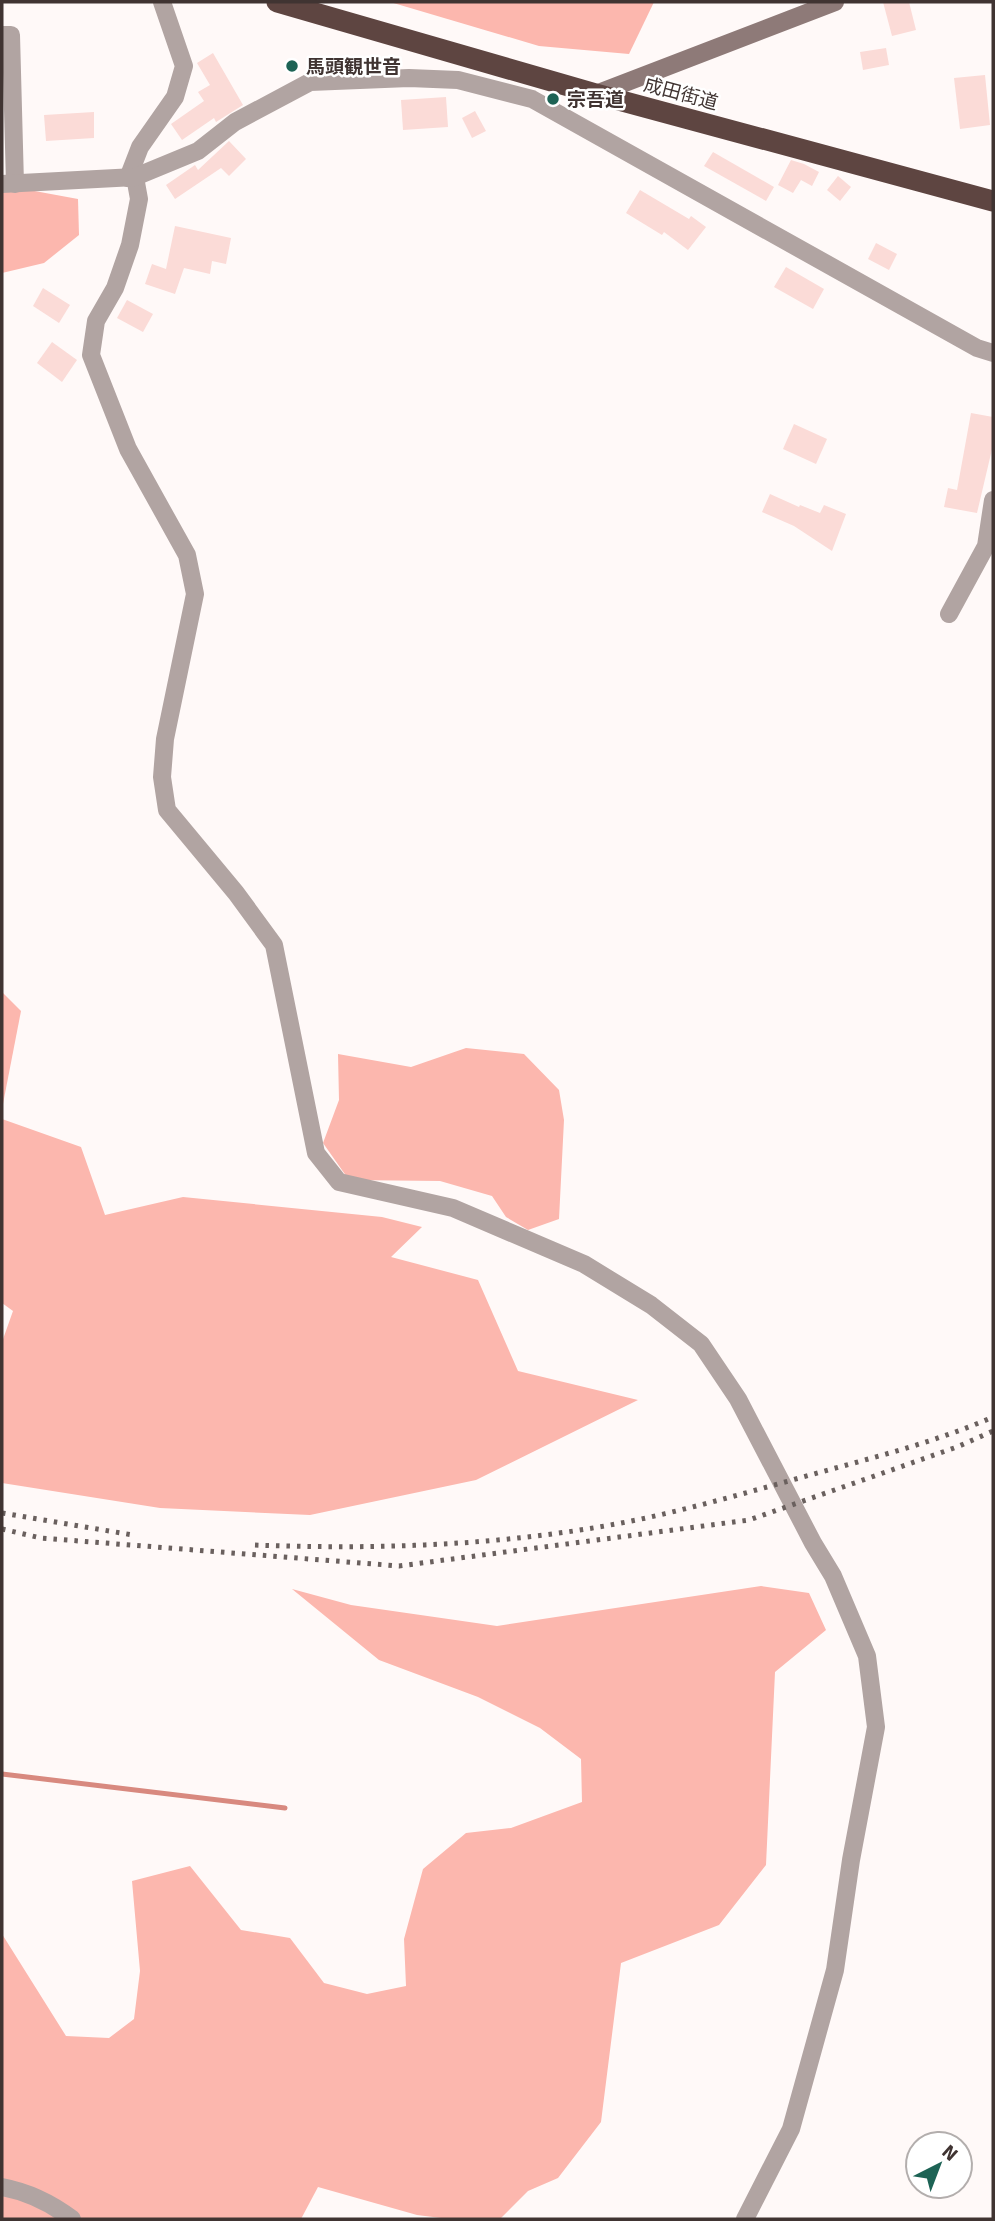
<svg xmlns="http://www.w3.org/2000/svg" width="995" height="2221" viewBox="0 0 995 2221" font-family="Signika,'Noto Sans JP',sans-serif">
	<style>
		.green { fill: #fcb7ae }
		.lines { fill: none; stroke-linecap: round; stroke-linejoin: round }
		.stream { stroke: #d8897f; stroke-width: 5 }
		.building { fill: #fbdbd7 }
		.street { stroke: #b1a4a2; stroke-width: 18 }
		.secondary { stroke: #8e7a78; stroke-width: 18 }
		.highway { stroke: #5e4541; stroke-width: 21 }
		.rail { stroke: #6a605e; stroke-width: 5; stroke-dasharray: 3.5 7; stroke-linecap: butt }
		.poi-dot { fill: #1d6355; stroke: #fff; stroke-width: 2.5 }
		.labels { text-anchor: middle; stroke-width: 5; stroke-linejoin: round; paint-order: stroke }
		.poi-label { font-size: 19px; font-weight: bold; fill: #403432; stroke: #fff; text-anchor: start }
		.street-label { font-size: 19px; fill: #403432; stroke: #fff }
	</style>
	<rect width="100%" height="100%" fill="#fff9f8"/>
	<g class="green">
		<path d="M 390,2 L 654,2 L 629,54 L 539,46 Z"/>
		<path d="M 2,185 L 78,199 L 79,235 L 44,263 L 2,273 Z"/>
		<path d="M 2,992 L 21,1011 L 2,1109 Z"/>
		<path d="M 466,1048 L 524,1054 L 559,1090 L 564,1120 L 559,1219 L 528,1230 L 506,1217 L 492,1196 L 440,1181 L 349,1180 L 323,1143 L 339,1100 L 338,1054 L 411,1067 Z"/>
		<path d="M 2,1119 L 81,1147 L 105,1215 L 183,1197 L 382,1217 L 422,1227 L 391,1257 L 478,1280 L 518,1371 L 638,1400 L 476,1480 L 310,1515 L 160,1508 L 2,1483 L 2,1342 L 13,1311 L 2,1303 Z"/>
		<path d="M 761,1586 L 809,1593 L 826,1630 L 775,1672 L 766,1865 L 719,1925 L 621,1963 L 601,2122 L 558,2178 L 528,2191 L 500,2219 L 449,2219 L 417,2215 L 318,2187 L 301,2219 L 2,2219 L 2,1934 L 66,2036 L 109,2038 L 134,2019 L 140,1971 L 132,1881 L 190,1866 L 241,1930 L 290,1938 L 324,1983 L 367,1994 L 406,1986 L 404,1939 L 423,1869 L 466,1833 L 511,1828 L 582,1802 L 581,1759 L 540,1728 L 478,1697 L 379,1660 L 292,1589 L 351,1605 L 497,1626 Z"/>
	</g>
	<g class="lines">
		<path class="stream" d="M 2,1774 L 285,1808"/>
	</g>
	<g class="building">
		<path d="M 883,2 L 909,2 L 916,30 L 892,36 Z"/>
		<path d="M 886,48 L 889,65 L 863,70 L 860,52 Z"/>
		<path d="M 213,53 L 243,105 L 216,122 L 214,118 L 182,140 L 171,124 L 204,101 L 198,92 L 210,85 L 197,63 Z"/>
		<path d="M 985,75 L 990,125 L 960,129 L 954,78 Z"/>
		<path d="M 446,97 L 448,127 L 403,130 L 401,100 Z"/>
		<path d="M 475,111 L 486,131 L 472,138 L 462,118 Z"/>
		<path d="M 94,112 L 94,138 L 46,141 L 44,115 Z"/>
		<path d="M 229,141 L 246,159 L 229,176 L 221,168 L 175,199 L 166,185 L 195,165 L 198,170 Z"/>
		<path d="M 713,152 L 774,187 L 766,201 L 704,166 Z"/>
		<path d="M 791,160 L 804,164 L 819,172 L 812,186 L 801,180 L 793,193 L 778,185 Z"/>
		<path d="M 838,176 L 851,187 L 840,201 L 827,190 Z"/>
		<path d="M 640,190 L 689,219 L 691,216 L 706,227 L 688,250 L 664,232 L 662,235 L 626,213 Z"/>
		<path d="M 175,226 L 231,238 L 226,264 L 212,261 L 210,274 L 184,268 L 175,294 L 145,284 L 152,264 L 166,269 Z"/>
		<path d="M 876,243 L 897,254 L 889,270 L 868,259 Z"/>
		<path d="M 786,267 L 824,289 L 813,309 L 774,287 Z"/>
		<path d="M 43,288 L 70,305 L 59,323 L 33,306 Z"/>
		<path d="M 127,300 L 153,314 L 143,332 L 117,318 Z"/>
		<path d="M 52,342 L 77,360 L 62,382 L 37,363 Z"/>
		<path d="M 971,413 L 993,417 L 993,445 L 977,513 L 944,507 L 948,488 L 957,490 Z"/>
		<path d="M 794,424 L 827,439 L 816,464 L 783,449 Z"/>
		<path d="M 770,494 L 799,507 L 800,505 L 820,513 L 824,505 L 846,514 L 832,551 L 794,526 L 762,512 Z"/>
	</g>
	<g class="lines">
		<g class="street">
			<path d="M 2,35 L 11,35 L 15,184"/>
			<path d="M 135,177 L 139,199 L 130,245 L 115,288 L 96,321 L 91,355 L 128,449 L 187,555 L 195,594 L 165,739 L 162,777 L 167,810 L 236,893 L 274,945 L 316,1153 L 339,1182 L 453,1208 L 584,1264 L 651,1305 L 701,1344 L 738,1399 L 813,1543 L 833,1576 L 867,1656 L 876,1727 L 851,1860 L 835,1970 L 791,2129 L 745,2219"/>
			<path d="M 128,178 L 140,147 L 175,97 L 184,66 L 162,2"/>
			<path d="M 2,184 L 135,177 L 198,151 L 235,122 L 310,82 L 409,78 L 458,80 L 532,99 L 977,348 L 993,353"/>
			<path d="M 949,614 L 986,546 L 993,500"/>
			<path d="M 2,2187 C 28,2192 51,2203 72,2219"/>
		</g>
		<path class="secondary" d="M 596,94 L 835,2"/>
		<path class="highway" d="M 277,2 L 596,94 L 993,201"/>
		<g class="rail">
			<path d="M 2,1513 L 133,1535"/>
			<path d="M 2,1529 L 41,1538 L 399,1566 L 749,1520 L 957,1447 L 993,1431"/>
			<path d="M 255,1545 C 385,1550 519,1545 646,1518 C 705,1505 763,1488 821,1472 C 879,1456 938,1441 993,1417"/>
		</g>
	</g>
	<g class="poi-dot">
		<circle cx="292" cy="66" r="7"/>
		<circle cx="553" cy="99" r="7"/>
	</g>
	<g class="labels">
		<g class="poi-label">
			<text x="306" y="73">馬頭観世音</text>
			<text x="567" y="106">宗吾道</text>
		</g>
		<g class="street-label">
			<text transform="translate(681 93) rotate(15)" y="7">成田街道</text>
		</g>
	</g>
	<rect width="995" height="2221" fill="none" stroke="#403432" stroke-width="7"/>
	<g transform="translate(939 2165) rotate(42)"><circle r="33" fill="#ffffff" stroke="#b3aead" stroke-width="2"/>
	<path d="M0-5L12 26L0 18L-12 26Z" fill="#1d6355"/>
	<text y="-10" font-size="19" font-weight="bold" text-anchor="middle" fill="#403432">N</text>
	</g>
</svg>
